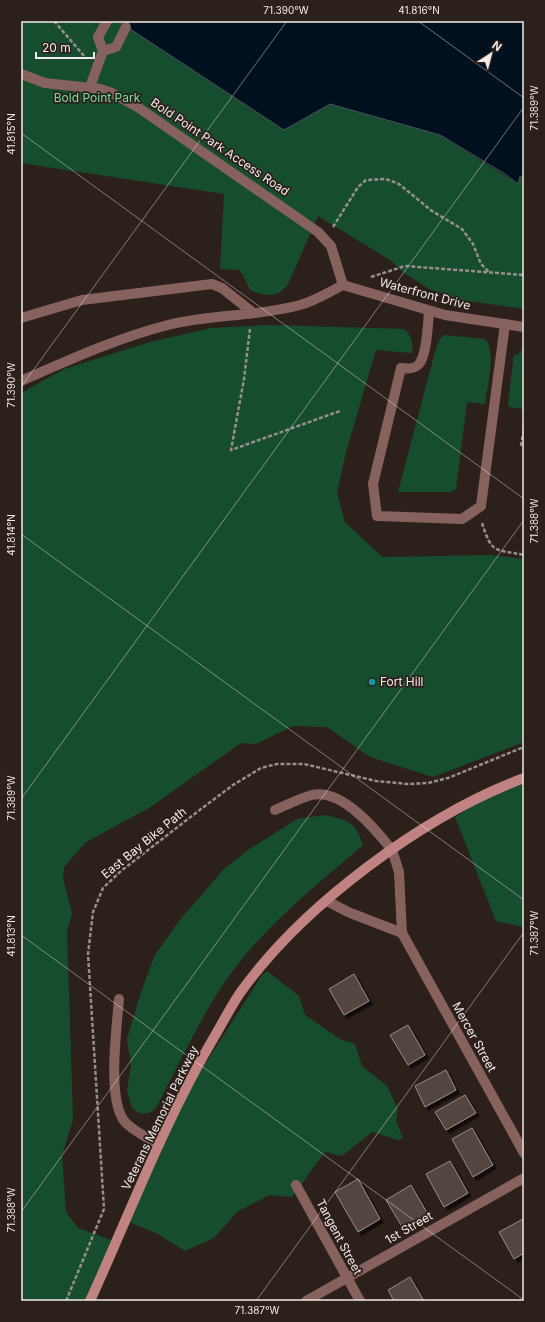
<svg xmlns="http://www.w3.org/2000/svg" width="545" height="1322" viewBox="0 0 545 1322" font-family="Inter,sans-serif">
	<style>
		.green { fill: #174d2f }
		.water { fill: #00101f; stroke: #49525b }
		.building { fill: #524440; stroke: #9a8a86; filter: url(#shadow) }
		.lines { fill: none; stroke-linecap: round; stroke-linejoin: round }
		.path { stroke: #988e8a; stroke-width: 2.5; stroke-dasharray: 4 2; stroke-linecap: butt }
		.service { stroke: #87615f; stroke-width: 10 }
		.minor { stroke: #87615f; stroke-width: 10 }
		.secondary { stroke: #c08381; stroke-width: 10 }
		.ticks { fill: none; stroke: #f3ebe7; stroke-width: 1; stroke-opacity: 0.45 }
		.culture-dot { fill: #0f9aa8; stroke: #2c201b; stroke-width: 1.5 }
		.labels { text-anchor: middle; stroke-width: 3.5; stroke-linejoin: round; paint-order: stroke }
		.park-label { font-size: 12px; fill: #73e39f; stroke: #2c201b }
		.street-label { font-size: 12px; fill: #f3ebe7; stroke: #2c201b }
		.poi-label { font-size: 12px; fill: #f3ebe7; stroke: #2c201b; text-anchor: start }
		.neatline { fill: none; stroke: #f3ebe7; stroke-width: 1.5 }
		.ticks-label { font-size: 10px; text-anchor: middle; fill: #f3ebe7 }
	</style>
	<defs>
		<filter id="shadow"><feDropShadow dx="3.5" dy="3.5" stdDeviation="0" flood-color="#0009"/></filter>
	</defs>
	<rect width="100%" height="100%" fill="#2c201b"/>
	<g class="green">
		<path d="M 21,21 L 118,21 L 284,130 L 330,104 L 440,135 L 518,184 L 520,176 L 524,177 L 524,309 L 455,299 L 429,289 L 403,272 L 390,260 L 318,216 L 288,284 C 279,298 265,297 250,290 L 243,275 L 239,270 L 220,269 L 224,194 L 21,163 Z"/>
		<path d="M 271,325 L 404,329 C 412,336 413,342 412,353 L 376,350 L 346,452 L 337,493 L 345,522 L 382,557 L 491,555 L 524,559 L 524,742 L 433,777 L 370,757 L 327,727 L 293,726 L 256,744 L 241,743 L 149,808 L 86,842 L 64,867 L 63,878 L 72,913 L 67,932 L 73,1120 L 62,1155 L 66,1212 L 78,1228 L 116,1242 L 91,1301 L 21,1301 L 21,393 L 64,369 L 150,342 L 211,328 Z"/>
		<path d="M 444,335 L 485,339 C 497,351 487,387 485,404 L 467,402 L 456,489 L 451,492 L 398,492 L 436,348 L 440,339 Z"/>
		<path d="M 524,346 L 524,409 L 509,407 L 508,403 L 514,355 L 518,355 Z"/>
		<path d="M 524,784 L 524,927 L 496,921 L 455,817 L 490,795 Z"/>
		<path d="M 325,815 C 349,821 355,821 363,845 C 325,878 286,909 253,946 C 211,992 185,1053 156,1108 L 149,1113 L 141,1114 L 132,1108 L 127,1091 L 131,1065 L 127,1039 L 141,992 L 155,955 L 179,921 L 224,869 L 248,850 L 297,819 Z"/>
		<path d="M 267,971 L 299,996 L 305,1015 L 340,1039 L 355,1044 L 362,1066 L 387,1086 L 398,1109 L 396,1121 L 403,1138 L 398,1140 L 372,1132 L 342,1156 L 325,1152 L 292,1197 L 269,1195 L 237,1212 L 214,1238 L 185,1251 L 158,1234 L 127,1221 L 191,1086 L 262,975 Z"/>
	</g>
	<path class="water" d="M 118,21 L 524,21 L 524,177 L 520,176 L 518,184 L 505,174 L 440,135 L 330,104 L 284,130 Z"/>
	<g class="building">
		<path d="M 354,974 L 369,1001 L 344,1015 L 329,989 Z"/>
		<path d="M 408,1025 L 425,1055 L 408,1065 L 390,1035 Z"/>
		<path d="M 446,1070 L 456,1090 L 425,1107 L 415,1086 Z"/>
		<path d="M 465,1095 L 476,1113 L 446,1130 L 435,1112 Z"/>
		<path d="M 472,1128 L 493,1165 L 473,1177 L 452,1139 Z"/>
		<path d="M 450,1161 L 468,1193 L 444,1207 L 426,1174 Z"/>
		<path d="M 358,1179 L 380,1219 L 358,1232 L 335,1192 Z"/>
		<path d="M 411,1185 L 429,1216 L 404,1230 L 386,1200 Z"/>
		<path d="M 523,1219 L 524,1253 L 514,1259 L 499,1232 Z"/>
		<path d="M 410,1277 L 424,1301 L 394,1301 L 388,1290 Z"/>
	</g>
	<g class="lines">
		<g class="path">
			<path d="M 54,21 L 85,57"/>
			<path d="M 333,227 L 358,187 L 366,180 L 386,179 L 399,184 L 432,211 L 462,229 L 473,244 L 481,264 L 489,272"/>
			<path d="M 371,277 L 405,266 L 524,275"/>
			<path d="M 250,329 L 244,379 L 231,450 L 340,411"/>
			<path d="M 521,446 L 524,428"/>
			<path d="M 482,523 C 492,554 494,549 524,555"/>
			<path d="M 66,1301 L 104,1209 L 88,954 L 93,912 L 103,888 L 121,871 L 197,812 L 233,785 L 261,768 L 277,764 L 304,764 L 376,781 L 408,784 L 428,783 L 448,778 L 524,747"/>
		</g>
		<g class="service">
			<path d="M 103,51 L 116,47 L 126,27"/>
			<path d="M 21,74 L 45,83 L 100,89 L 112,93 L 139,108 L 318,232 L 331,246 L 343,285 C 329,292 315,301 300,305 C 257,317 211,314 168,325 C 117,338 69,360 21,381"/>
			<path d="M 90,87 L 103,51 L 98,37 L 107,21"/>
			<path d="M 429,311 C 428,323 427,355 419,364 C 415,369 408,369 401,368 L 373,484 L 377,516 L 462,519 L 481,506 L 505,324"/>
			<path d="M 21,318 L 82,300 L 212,284 L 222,288 L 252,312"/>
			<path d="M 275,810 C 287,805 300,798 312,795 C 342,788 376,830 392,850"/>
			<path d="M 119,999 C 117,1027 106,1103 126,1123 C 135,1132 149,1138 159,1145"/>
		</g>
		<g class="minor">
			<path d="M 343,285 L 445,315 L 524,327"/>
			<path d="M 392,850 L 399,872 L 402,933 L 524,1153"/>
			<path d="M 327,901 L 348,912 L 402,933"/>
			<path d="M 296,1185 L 360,1301"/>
			<path d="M 306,1301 L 524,1178"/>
		</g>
		<path class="secondary" d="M 90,1301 C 130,1213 164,1122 213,1039 C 222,1024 230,1008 240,993 C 303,905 423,816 524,778"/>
	</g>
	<path class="ticks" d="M 418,21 L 524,98M 21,133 L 524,499M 21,387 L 287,21M 21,534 L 524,900M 21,799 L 524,107M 21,935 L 524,1300M 21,1212 L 524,520M 256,1301 L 524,932"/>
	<circle class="culture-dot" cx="372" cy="682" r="4"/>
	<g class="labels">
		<g class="park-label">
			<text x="97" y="102">Bold Point Park</text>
		</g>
		<g class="street-label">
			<text transform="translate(220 147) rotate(34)" y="4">Bold Point Park Access Road</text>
			<text transform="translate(425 294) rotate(15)" y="4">Waterfront Drive</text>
			<text transform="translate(144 843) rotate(-39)" y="4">East Bay Bike Path</text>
			<text transform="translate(474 1037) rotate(61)" y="4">Mercer Street</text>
			<text transform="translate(160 1118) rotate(-64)" y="4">Veterans Memorial Parkway</text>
			<text transform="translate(409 1228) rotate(-30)" y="4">1st Street</text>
			<text transform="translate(339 1237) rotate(62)" y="4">Tangent Street</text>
		</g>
		<g class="poi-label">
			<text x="380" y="686">Fort Hill</text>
		</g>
	</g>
	<rect width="545" height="1322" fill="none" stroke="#2c201b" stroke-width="44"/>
	<g transform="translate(491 54) rotate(36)" stroke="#2c201b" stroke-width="3" paint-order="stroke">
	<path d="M0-3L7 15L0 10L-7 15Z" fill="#f3ebe7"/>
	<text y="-6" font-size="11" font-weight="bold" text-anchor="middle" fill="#f3ebe7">N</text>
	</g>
	<path d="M36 52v6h58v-6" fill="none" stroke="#f3ebe7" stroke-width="2"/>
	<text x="42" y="52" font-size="12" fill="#f3ebe7" stroke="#2c201b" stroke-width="3" paint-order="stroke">20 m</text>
	<rect x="22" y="22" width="501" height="1278" class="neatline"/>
	<g class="ticks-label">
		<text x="286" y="14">71.390°W</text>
		<text x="419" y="14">41.816°N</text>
		<text transform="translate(534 108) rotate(-90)" y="4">71.389°W</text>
		<text transform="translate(11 134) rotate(-90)" y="4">41.815°N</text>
		<text transform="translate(11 385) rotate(-90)" y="4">71.390°W</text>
		<text transform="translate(534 521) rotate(-90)" y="4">71.388°W</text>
		<text transform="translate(11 535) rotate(-90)" y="4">41.814°N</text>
		<text transform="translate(11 798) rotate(-90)" y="4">71.389°W</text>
		<text transform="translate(534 933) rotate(-90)" y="4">71.387°W</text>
		<text transform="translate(11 936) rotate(-90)" y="4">41.813°N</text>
		<text transform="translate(11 1210) rotate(-90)" y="4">71.388°W</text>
		<text x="257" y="1314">71.387°W</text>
	</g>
</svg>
